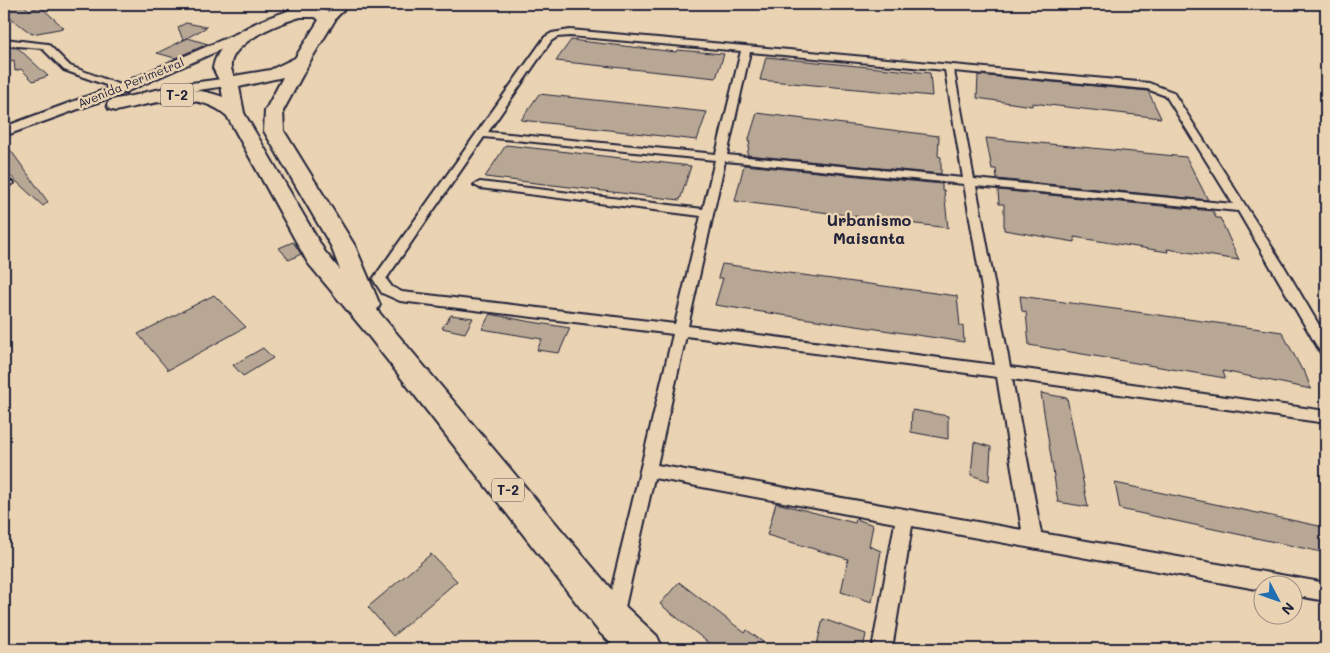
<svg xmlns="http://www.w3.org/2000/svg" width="1330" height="653" viewBox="0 0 1330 653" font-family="Mali,sans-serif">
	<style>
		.building { fill: #b7a794; stroke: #22223b }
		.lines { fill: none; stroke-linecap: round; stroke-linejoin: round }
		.street-casing { stroke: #22223b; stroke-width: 4 }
		.secondary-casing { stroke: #22223b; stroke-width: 4 }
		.highway-casing { stroke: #22223b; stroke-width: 4 }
		.street { fill: #e9d3b2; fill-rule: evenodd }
		.secondary { fill: #e9d3b2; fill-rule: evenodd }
		.highway { fill: #e9d3b2; fill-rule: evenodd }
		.labels { text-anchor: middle; stroke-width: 5; stroke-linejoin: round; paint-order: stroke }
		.far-street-label { font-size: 12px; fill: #22223b; stroke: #e9d3b2 }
		.shield { fill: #e9d3b2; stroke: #5e575f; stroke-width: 1 }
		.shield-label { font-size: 14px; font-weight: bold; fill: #22223b }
		.neighbourhood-label { font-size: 16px; font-weight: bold; fill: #22223b; stroke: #e9d3b2 }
	</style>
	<rect width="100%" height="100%" fill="#e9d3b2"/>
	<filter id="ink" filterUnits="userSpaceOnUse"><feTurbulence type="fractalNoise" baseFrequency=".02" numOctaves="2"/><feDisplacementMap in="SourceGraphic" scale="10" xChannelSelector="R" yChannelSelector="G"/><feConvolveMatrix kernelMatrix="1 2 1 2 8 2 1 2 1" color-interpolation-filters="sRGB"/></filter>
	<g filter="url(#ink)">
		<g class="building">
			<path d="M 11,4 L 22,4 L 29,10 L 41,7 L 64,28 L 32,34 L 4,13 L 4,6 Z"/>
			<path d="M 186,23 L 207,27 L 183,40 L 178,27 Z"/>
			<path d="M 188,38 L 208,44 L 175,58 L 157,53 Z"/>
			<path d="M 571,40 L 676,52 L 677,50 L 724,54 L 716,78 L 556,61 Z"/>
			<path d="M 4,47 L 18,48 L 48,76 L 33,81 L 21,69 L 15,71 L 14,60 L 4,63 Z"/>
			<path d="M 766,57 L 930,73 L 932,96 L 760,80 Z"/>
			<path d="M 978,75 L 1148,91 L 1161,118 L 1032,103 L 1032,106 L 977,98 Z"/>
			<path d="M 539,94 L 707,112 L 697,140 L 521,120 Z"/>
			<path d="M 757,113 L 939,136 L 938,156 L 941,157 L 941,174 L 747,155 L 750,142 L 748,142 Z"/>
			<path d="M 986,138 L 1186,157 L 1208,200 L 997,179 L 996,169 L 992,169 Z"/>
			<path d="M 4,141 L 48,202 L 43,206 L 4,170 Z"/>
			<path d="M 506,145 L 691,166 L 680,200 L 485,177 Z"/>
			<path d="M 744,165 L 942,184 L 942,190 L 944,190 L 948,228 L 735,201 Z"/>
			<path d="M 998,190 L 1213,211 L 1216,218 L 1220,218 L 1239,260 L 1167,249 L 1168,252 L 1074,237 L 1075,242 L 1004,230 L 1004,204 L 999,204 Z"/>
			<path d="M 293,242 L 301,254 L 289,260 L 279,248 Z"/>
			<path d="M 722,264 L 957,296 L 960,326 L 963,326 L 964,342 L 715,305 L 723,278 L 718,278 Z"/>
			<path d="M 214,295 L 246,327 L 168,370 L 138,334 Z"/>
			<path d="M 1020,296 L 1282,332 L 1302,370 L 1304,370 L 1311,389 L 1223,371 L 1225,378 L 1029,345 L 1026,312 L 1022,311 Z"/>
			<path d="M 490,314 L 526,321 L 570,328 L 559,353 L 537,350 L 542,339 L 482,329 Z"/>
			<path d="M 451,315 L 473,318 L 465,333 L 442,328 Z"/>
			<path d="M 263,348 L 273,358 L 243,376 L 233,365 Z"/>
			<path d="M 1041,393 L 1067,398 L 1088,507 L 1058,502 Z"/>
			<path d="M 912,410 L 948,416 L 948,439 L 911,432 Z"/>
			<path d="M 974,442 L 991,447 L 989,481 L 971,475 Z"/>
			<path d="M 1115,483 L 1324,527 L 1326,553 L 1120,509 Z"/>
			<path d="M 776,503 L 855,523 L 856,519 L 873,525 L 869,546 L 881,551 L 872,602 L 841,592 L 848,559 L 767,535 Z"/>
			<path d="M 431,554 L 457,581 L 393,636 L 368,607 Z"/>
			<path d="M 679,582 L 745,633 L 747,630 L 772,649 L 716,649 L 660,604 Z"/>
			<path d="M 823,619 L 866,634 L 863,649 L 816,649 Z"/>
		</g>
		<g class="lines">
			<g class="street-casing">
				<g id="street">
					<path d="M 570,30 L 1149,83 L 1173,92 L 1284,266 L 1326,337 L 1326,354 L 1321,353 L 1238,211 L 976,186 L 1010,367 L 1326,411 L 1326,423 L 1012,379 L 1041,533 L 1326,583 L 1326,601 L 1292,595 L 1292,586 L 1262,586 L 1262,590 L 912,526 L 892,649 L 872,649 L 895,523 L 654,478 L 623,616 L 621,623 L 614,625 L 607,623 L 605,616 L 673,334 L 400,301 L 382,293 L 373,279 L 545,37 L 552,33 ZM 570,36 L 741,51 L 716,154 L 488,132 L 551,41 L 557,37 ZM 750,52 L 945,70 L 963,178 L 727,155 ZM 954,71 L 1147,89 L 1166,96 L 1233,204 L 974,179 ZM 484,137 L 715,160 L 703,209 L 480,182 L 474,185 L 480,188 L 701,216 L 675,324 L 402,292 L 392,287 L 386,279 ZM 725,161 L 964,184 L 995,365 L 688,326 ZM 686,336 L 997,377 L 1022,530 L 657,465 Z"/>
					<path d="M 4,39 L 48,44 L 70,66 L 128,88 L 123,91 L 120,90 L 64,70 L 42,48 L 4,45 Z"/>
					<path d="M 8,180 L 14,183 L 4,188 L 4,181 Z"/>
				</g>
			</g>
			<g class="secondary-casing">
				<g id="secondary">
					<path d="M 299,4 L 314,4 L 290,18 L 282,18 L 280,15 Z"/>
					<path d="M 337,4 L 349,4 L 331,23 L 323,23 L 321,20 L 323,17 Z"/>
					<path d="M 254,26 L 260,30 L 258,33 L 128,91 L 4,136 L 4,127 L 118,85 Z"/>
					<path d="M 229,78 L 236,82 L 234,85 L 184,92 L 147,100 L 140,96 L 142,93 L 184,84 Z"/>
				</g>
			</g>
			<g class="highway-casing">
				<path id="highway" d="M 301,8 L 316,8 L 332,13 L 335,20 L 310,61 L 283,111 L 284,131 L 355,246 L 380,305 L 377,310 L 626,607 L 657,636 L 663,649 L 617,649 L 600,633 L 367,334 L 308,263 L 227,116 C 197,89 152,103 116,111 L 109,109 L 107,105 L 109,101 L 116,99 C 151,92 189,83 223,97 L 220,82 L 213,68 C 219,32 271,15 301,8 ZM 301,17 L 315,17 L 319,20 L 295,58 L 270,70 L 234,76 C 216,47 281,22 301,17 ZM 283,77 L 265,111 L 264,131 L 331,246 L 340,270 L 325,252 L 244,113 L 239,87 Z"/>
			</g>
			<use href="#street" class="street"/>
			<use href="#secondary" class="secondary"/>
			<use href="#highway" class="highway"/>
		</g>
	</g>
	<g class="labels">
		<g class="far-street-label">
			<text transform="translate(131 83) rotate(-22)" y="4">Avenida Perimetral</text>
		</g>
		<g class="shield">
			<rect x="161" y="83.5" width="32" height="23" rx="4"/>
			<rect x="492" y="478.5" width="32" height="23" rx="4"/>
		</g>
		<g class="shield-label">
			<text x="177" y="100">T-2</text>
			<text x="508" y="495">T-2</text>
		</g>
		<g class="neighbourhood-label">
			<text x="869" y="226">Urbanismo<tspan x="869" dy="18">Maisanta</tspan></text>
		</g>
	</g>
	<rect width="1330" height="653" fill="none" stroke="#e9d3b2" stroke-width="20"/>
	<rect x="10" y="10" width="1310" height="633" fill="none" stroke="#22223b" stroke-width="2" filter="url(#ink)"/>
	<g transform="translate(1278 600) rotate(131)"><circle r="24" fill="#e9d3b2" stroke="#998c82"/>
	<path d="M0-4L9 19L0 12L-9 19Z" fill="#1f6fb2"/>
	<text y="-8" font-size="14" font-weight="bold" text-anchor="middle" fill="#22223b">N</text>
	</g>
</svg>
